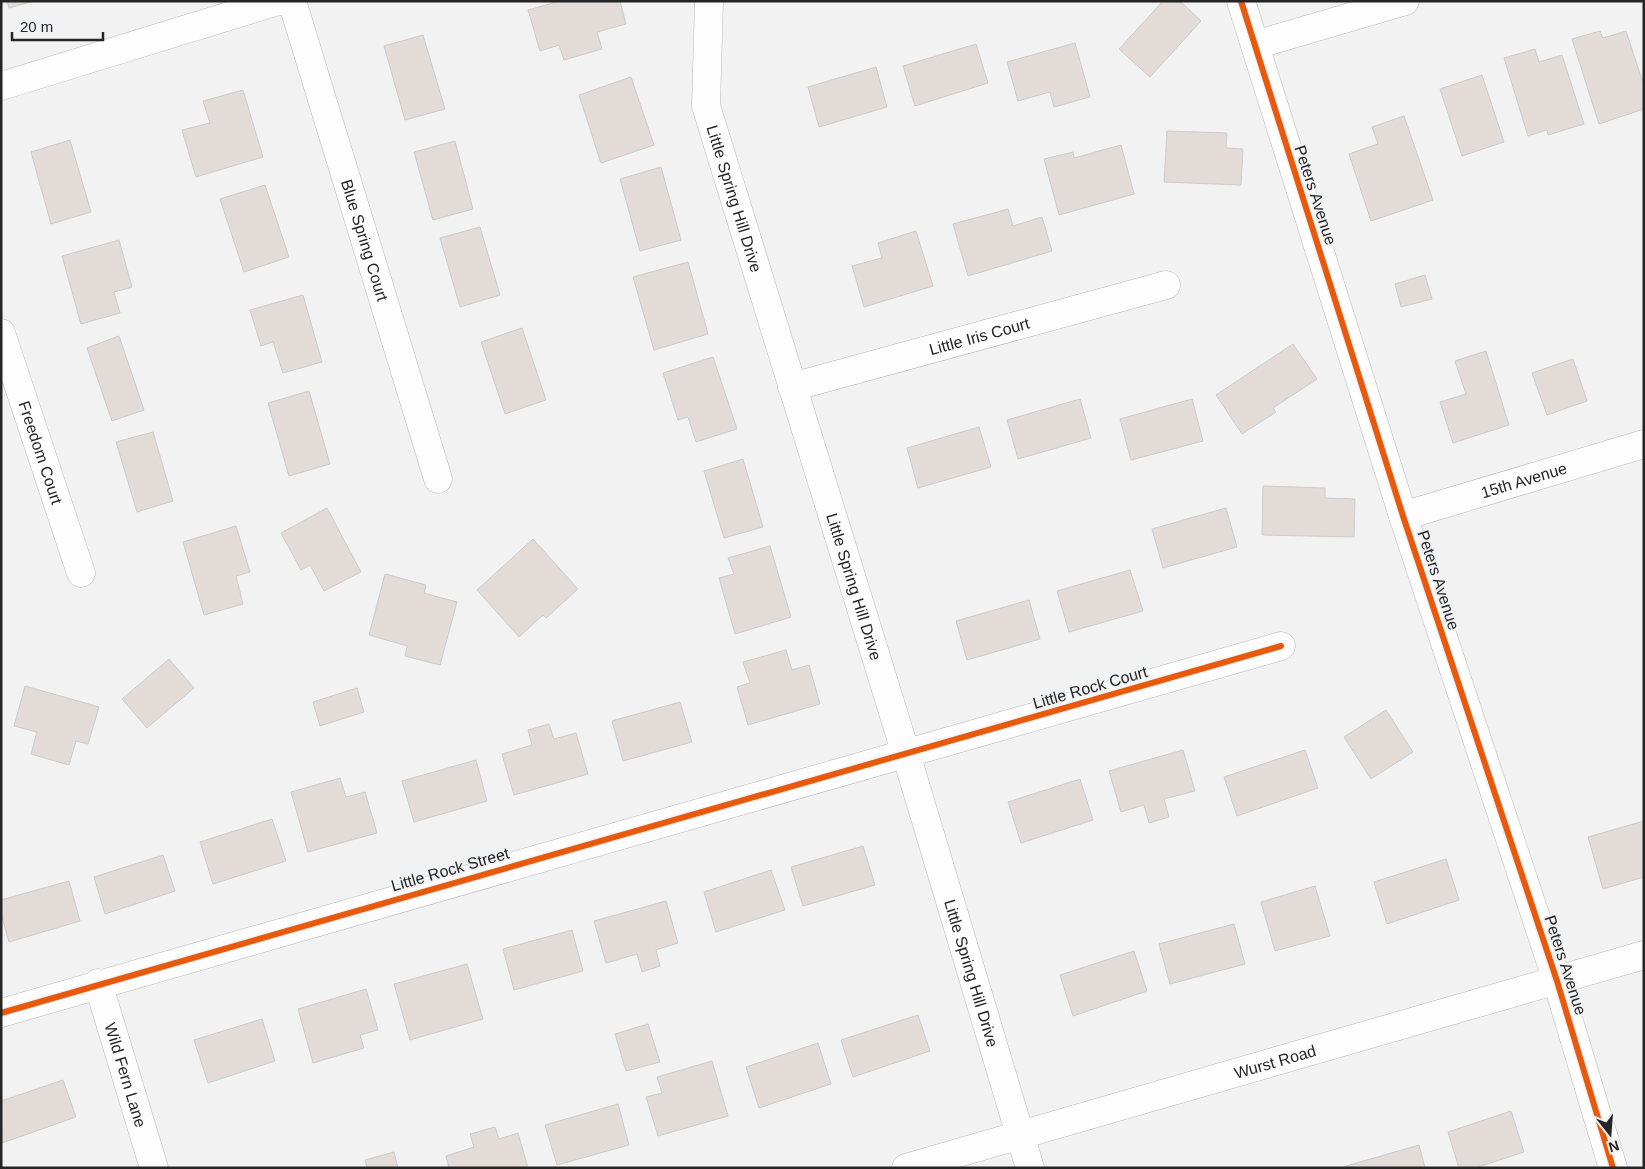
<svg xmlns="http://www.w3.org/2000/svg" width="1645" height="1169" viewBox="0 0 1645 1169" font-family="Helvetica,sans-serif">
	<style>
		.building { fill: #e3dbd8; stroke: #ccc }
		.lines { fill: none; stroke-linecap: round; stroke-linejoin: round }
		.minor-casing { stroke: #b8b8b8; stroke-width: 29 }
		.minor { stroke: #fdfdfd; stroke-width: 28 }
		.cycleway-casing { stroke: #f1f2f3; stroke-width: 9 }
		.cycleway { stroke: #e8590c; stroke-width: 6 }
		.labels { text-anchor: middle; stroke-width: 4; stroke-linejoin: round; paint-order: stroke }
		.street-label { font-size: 16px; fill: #252525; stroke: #f1f2f3 }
	</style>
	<rect width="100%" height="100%" fill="#f2f2f2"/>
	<g class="building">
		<path d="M 7,1 L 34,1 L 9,8 Z"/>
		<path d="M 560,1 L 620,1 L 626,24 L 597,32 L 602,49 L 564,60 L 559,45 L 540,51 L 528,10 Z"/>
		<path d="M 1163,1 L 1180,1 L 1201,21 L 1150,77 L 1119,49 Z"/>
		<path d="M 1600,31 L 1603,38 L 1626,31 L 1644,86 L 1644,109 L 1599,124 L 1572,39 Z"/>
		<path d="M 423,35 L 445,109 L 405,120 L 384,46 Z"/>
		<path d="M 1075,43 L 1090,97 L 1054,107 L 1050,92 L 1018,101 L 1007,62 Z"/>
		<path d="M 976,44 L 988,83 L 915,106 L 903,66 Z"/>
		<path d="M 1535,49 L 1539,62 L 1562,55 L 1584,124 L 1548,135 L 1547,130 L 1528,136 L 1504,58 Z"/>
		<path d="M 876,67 L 887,107 L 819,127 L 808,87 Z"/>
		<path d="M 1482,75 L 1504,142 L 1462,156 L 1440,89 Z"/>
		<path d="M 631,77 L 654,145 L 601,163 L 579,95 Z"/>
		<path d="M 243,90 L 263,157 L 196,177 L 182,130 L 210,123 L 203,101 Z"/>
		<path d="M 1404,116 L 1433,200 L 1371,221 L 1349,154 L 1378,144 L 1372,127 Z"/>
		<path d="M 1167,131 L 1227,133 L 1226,148 L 1243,149 L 1241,185 L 1164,182 Z"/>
		<path d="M 70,140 L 91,212 L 51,224 L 31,152 Z"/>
		<path d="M 455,141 L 473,209 L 433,220 L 414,152 Z"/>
		<path d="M 1121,145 L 1134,194 L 1059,215 L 1044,159 L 1073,152 L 1074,158 Z"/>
		<path d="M 661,167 L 681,240 L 640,251 L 620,179 Z"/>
		<path d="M 265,185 L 289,257 L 244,272 L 220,199 Z"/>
		<path d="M 1008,209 L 1013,226 L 1042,217 L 1052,251 L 968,276 L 953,224 Z"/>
		<path d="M 480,227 L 500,295 L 460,307 L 440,238 Z"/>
		<path d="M 916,231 L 933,286 L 864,307 L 852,266 L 882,258 L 878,243 Z"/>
		<path d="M 119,240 L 132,287 L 114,292 L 120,313 L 81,324 L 62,256 Z"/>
		<path d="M 688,262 L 708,334 L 654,350 L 633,277 Z"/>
		<path d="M 1425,275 L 1432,299 L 1401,307 L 1395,284 Z"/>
		<path d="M 303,295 L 322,362 L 283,373 L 273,342 L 261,346 L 250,310 Z"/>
		<path d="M 522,328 L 546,400 L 505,414 L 481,342 Z"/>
		<path d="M 119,336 L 144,410 L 112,421 L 87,348 Z"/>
		<path d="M 1293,344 L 1317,379 L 1273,408 L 1276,412 L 1242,434 L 1216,395 Z"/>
		<path d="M 1486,351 L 1509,425 L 1453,443 L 1440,402 L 1466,394 L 1455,361 Z"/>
		<path d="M 713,357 L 737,429 L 696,442 L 688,417 L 678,420 L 663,373 Z"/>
		<path d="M 1573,359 L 1587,401 L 1547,415 L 1532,373 Z"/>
		<path d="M 309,391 L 330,464 L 289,476 L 268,403 Z"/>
		<path d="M 1080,399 L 1091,438 L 1018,459 L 1007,420 Z"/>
		<path d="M 1192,399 L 1203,441 L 1131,460 L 1120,419 Z"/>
		<path d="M 979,427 L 991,467 L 918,488 L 907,448 Z"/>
		<path d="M 153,432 L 173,501 L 137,512 L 116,442 Z"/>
		<path d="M 743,459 L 763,527 L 724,538 L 704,471 Z"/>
		<path d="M 1263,486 L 1325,488 L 1325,498 L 1355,499 L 1354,537 L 1262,535 Z"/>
		<path d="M 327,508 L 361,572 L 324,591 L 310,565 L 301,570 L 281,533 Z"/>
		<path d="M 1226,508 L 1237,547 L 1163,568 L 1152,529 Z"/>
		<path d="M 236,526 L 250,572 L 236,576 L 243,604 L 204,615 L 183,542 Z"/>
		<path d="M 533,539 L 578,589 L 546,618 L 543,615 L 519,637 L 477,590 Z"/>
		<path d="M 770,546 L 791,617 L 735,634 L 719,578 L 734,574 L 728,558 Z"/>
		<path d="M 1130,570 L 1143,611 L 1069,632 L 1057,591 Z"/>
		<path d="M 385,574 L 426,585 L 424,593 L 457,602 L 440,665 L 405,656 L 407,646 L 369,635 Z"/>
		<path d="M 1029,600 L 1040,639 L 967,660 L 956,621 Z"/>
		<path d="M 786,650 L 792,670 L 809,665 L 820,704 L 748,725 L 737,687 L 750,683 L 743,662 Z"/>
		<path d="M 169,659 L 194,688 L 147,728 L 122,699 Z"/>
		<path d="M 25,686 L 99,707 L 88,744 L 76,741 L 69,765 L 31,754 L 37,732 L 14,726 Z"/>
		<path d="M 357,688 L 364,712 L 320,726 L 313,702 Z"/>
		<path d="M 680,702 L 692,742 L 623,761 L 612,721 Z"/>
		<path d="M 1386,710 L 1413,752 L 1371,779 L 1344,737 Z"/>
		<path d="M 549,724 L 554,739 L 576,733 L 588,774 L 514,795 L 502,754 L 532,745 L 528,730 Z"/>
		<path d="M 1183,750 L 1195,791 L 1164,799 L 1169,817 L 1149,823 L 1144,805 L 1121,812 L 1109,771 Z"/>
		<path d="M 1305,750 L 1318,788 L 1237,816 L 1224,777 Z"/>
		<path d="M 476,760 L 487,801 L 414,822 L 402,781 Z"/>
		<path d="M 340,778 L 346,797 L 365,792 L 377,833 L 308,852 L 291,792 Z"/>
		<path d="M 1080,779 L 1093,820 L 1021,843 L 1008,802 Z"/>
		<path d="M 272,819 L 286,861 L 213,884 L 200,842 Z"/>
		<path d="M 1644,821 L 1644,877 L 1603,889 L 1588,837 Z"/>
		<path d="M 863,846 L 875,885 L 803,906 L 791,867 Z"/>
		<path d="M 163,855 L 175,891 L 105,914 L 94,877 Z"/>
		<path d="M 1446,859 L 1459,900 L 1387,924 L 1374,882 Z"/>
		<path d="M 771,870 L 785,910 L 716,932 L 704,892 Z"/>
		<path d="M 69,881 L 80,921 L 9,942 L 1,914 L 1,900 Z"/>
		<path d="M 1315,886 L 1330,936 L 1275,951 L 1261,902 Z"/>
		<path d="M 666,901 L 678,943 L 656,950 L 660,966 L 642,972 L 637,954 L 606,963 L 594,921 Z"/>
		<path d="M 1234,924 L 1245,964 L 1170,984 L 1159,944 Z"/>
		<path d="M 572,930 L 583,971 L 514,990 L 503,949 Z"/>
		<path d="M 1134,951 L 1147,991 L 1073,1016 L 1060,975 Z"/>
		<path d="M 467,964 L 483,1019 L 410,1040 L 394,984 Z"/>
		<path d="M 366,989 L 378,1030 L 360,1035 L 364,1048 L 313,1063 L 298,1009 Z"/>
		<path d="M 918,1015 L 930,1051 L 853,1077 L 841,1040 Z"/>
		<path d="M 262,1019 L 275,1061 L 208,1083 L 194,1040 Z"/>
		<path d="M 648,1024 L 660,1062 L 626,1071 L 615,1034 Z"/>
		<path d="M 818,1043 L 831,1084 L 759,1108 L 746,1067 Z"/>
		<path d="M 712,1061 L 728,1116 L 658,1136 L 646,1097 L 662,1093 L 657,1077 Z"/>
		<path d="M 63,1080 L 76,1117 L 2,1143 L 1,1101 Z"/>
		<path d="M 618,1104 L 629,1145 L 557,1165 L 545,1125 Z"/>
		<path d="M 1511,1111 L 1524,1152 L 1475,1168 L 1459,1168 L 1448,1132 Z"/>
		<path d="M 495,1127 L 499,1139 L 518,1133 L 528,1168 L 449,1168 L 446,1156 L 474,1147 L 470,1134 Z"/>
		<path d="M 1419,1145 L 1425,1168 L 1346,1168 L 1346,1166 Z"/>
		<path d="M 394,1152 L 398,1168 L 367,1168 L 365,1160 Z"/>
	</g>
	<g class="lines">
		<g class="minor-casing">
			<g id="minor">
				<path id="s1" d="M 292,1 L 438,479"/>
				<path id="s2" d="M 709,1 L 706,106 L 906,754 L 1030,1168"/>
				<path d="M 1241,1 L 1403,516 L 1557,981 L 1613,1168"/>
				<path d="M 1255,45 L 1405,1"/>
				<path d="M 1,86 L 278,1"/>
				<path id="s3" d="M 1,333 L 81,573"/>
				<path id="s4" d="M 792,387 L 1166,285"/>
				<path id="s5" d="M 1403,516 L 1644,444"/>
				<path id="s6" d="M 98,983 L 154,1168"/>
				<path d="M 1,1013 L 1281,646"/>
				<path id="s7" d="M 906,1168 L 1644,955"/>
			</g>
		</g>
		<use href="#minor" class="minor"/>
		<g class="cycleway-casing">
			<g id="cycleway">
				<path d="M 1241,1 L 1403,516 L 1557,981 L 1613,1168"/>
				<path d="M 1,1013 L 1281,646"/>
			</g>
		</g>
		<use href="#cycleway" class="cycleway"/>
	</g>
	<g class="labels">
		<g class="street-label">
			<text transform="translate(1316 195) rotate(72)" y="6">Peters Avenue</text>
			<text dy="6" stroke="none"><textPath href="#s2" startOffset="202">Little Spring Hill Drive</textPath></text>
			<text dy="6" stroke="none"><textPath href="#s1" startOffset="250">Blue Spring Court</textPath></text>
			<text dy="6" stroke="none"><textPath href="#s4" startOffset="194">Little Iris Court</textPath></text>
			<text dy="6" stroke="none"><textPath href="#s3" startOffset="126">Freedom Court</textPath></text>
			<text dy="6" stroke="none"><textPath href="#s5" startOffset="126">15th Avenue</textPath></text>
			<text transform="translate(1439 580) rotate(72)" y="6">Peters Avenue</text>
			<text dy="6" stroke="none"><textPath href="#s2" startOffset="608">Little Spring Hill Drive</textPath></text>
			<text transform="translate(1090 687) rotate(-16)" y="6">Little Rock Court</text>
			<text transform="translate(450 869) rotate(-16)" y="6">Little Rock Street</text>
			<text transform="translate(1566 965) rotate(72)" y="6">Peters Avenue</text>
			<text dy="6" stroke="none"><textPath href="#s2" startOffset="1012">Little Spring Hill Drive</textPath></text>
			<text dy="6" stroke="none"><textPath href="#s7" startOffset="384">Wurst Road</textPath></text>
			<text dy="6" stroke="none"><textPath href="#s6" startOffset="96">Wild Fern Lane</textPath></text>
		</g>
	</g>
	<rect width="1645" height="1169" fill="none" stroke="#252525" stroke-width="5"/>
	<g transform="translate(1610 1134) rotate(163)" stroke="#f1f2f3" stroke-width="4" paint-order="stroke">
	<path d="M0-4L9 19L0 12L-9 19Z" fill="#252525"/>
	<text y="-8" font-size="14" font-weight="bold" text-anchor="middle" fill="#252525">N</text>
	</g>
	<path d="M12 32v8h91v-8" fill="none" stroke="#252525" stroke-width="2.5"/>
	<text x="20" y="32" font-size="15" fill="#252525" stroke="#f1f2f3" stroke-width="4" paint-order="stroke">20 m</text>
</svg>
